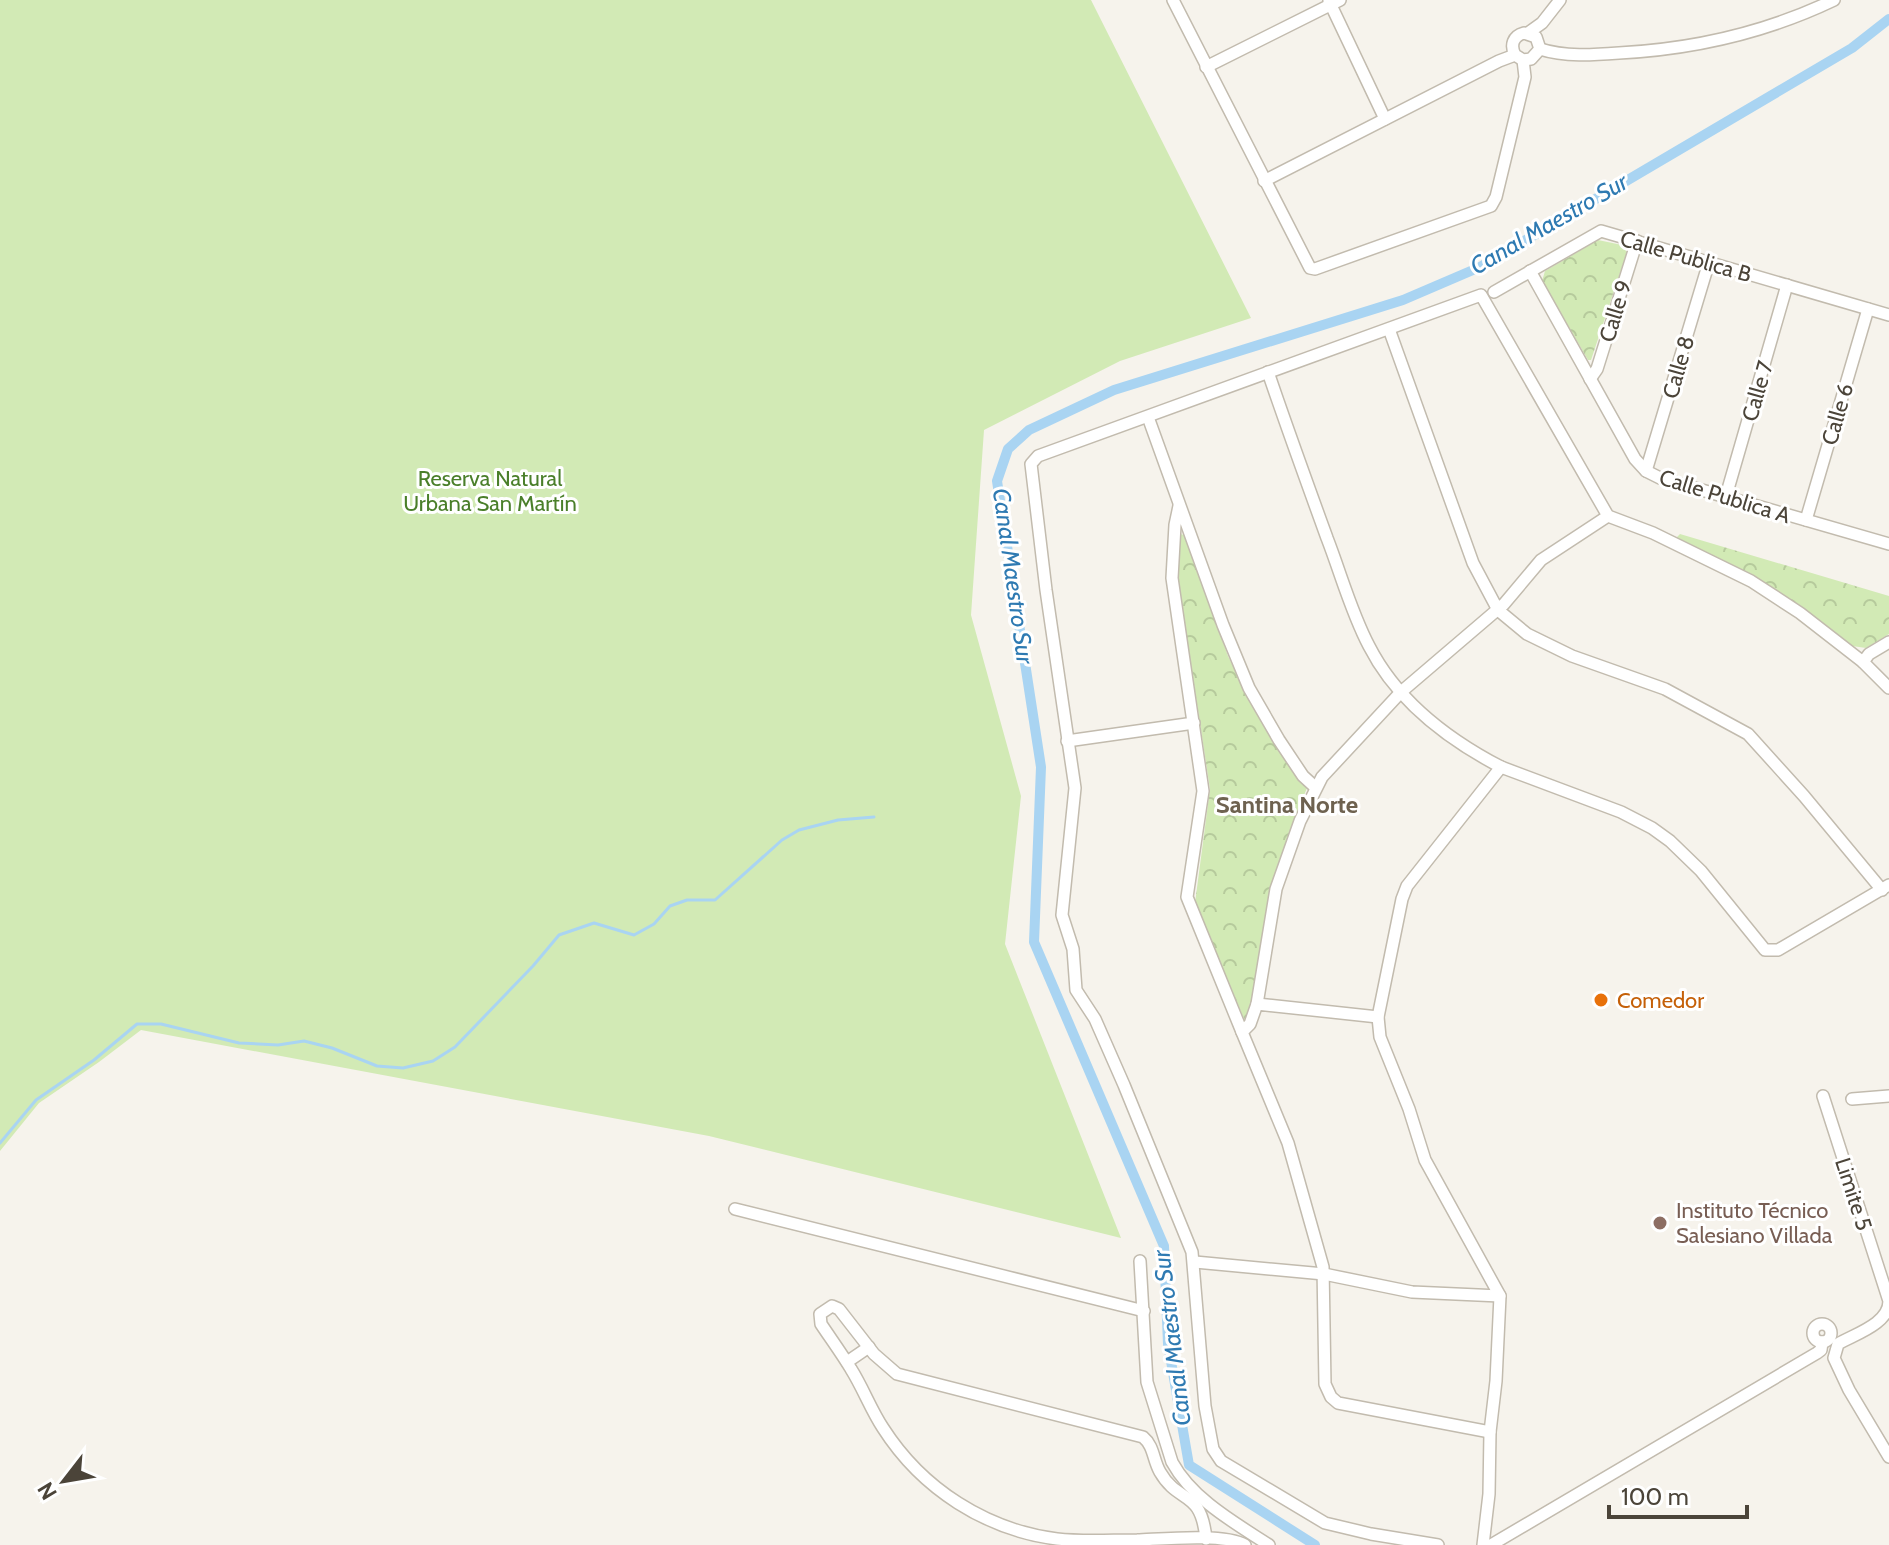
<svg xmlns="http://www.w3.org/2000/svg" width="1889" height="1545" viewBox="0 0 1889 1545" font-family="Cabin,sans-serif">
	<style>
		.green { fill: #d2eab5 }
		.forest { fill: url(#forest-crowns) }
		.lines { fill: none; stroke-linecap: round; stroke-linejoin: round }
		.stream { stroke: #a9d4f2; stroke-width: 3 }
		.canal { stroke: #a9d4f2; stroke-width: 10 }
		.minor-casing { stroke: #c2bbae; stroke-width: 14 }
		.minor { stroke: #fff; stroke-width: 11 }
		.food-dot { fill: #e8710a; stroke: #fff; stroke-width: 3 }
		.education-dot { fill: #8d6e63; stroke: #fff; stroke-width: 3 }
		.labels { text-anchor: middle; stroke-width: 6; stroke-linejoin: round; paint-order: stroke }
		.street-label { font-size: 22px; fill: #4b4439; stroke: #fff }
		.park-label { font-size: 22px; fill: #4a7f2a; stroke: #fff }
		.food-label { font-size: 22px; fill: #c56008; stroke: #fff; text-anchor: start }
		.education-label { font-size: 22px; fill: #785e54; stroke: #fff; text-anchor: start }
		.water-label { font-size: 24px; font-style: italic; fill: #2e7ab2; stroke: #fff }
		.neighbourhood-label { font-size: 24px; font-weight: bold; fill: #6e6250; stroke: #fff }
	</style>
	<defs>
		<pattern id="forest-crowns" width="20" height="18" patternUnits="userSpaceOnUse" patternTransform="scale(2)"><rect width="20" height="18" fill="#d2eab5"/><path d="M2 6a3 3 0 1 1 6 0M12 15a3 3 0 1 1 6 0" fill="none" stroke="#b6ca9c"/></pattern>
	</defs>
	<rect width="100%" height="100%" fill="#f6f3ec"/>
	<path class="green" d="M 0,0 L 1091,0 L 1251,318 L 1120,361 L 984,430 L 971,615 L 1021,796 L 1005,944 L 1121,1238 L 709,1136 L 141,1030 L 99,1062 L 39,1103 L 0,1151 Z"/>
	<g class="forest">
		<path d="M 1598,240 L 1622,245 L 1627,252 L 1591,360 L 1588,360 L 1542,281 L 1545,271 Z"/>
		<path d="M 1177,533 L 1184,535 L 1228,656 L 1251,704 L 1307,788 L 1291,827 L 1272,892 L 1248,1016 L 1244,1019 L 1195,903 L 1210,789 L 1178,580 Z"/>
		<path d="M 1680,534 L 1889,596 L 1889,634 L 1866,648 L 1852,646 L 1811,614 L 1759,581 L 1675,539 Z"/>
	</g>
	<g class="lines">
		<path class="stream" d="M 0,1143 L 36,1100 L 94,1060 L 137,1024 L 161,1024 L 239,1043 L 278,1045 L 304,1041 L 332,1048 L 377,1066 L 403,1068 L 433,1061 L 455,1047 L 533,966 L 559,935 L 594,923 L 634,935 L 654,924 L 670,906 L 687,900 L 715,900 L 782,840 L 799,830 L 838,820 L 874,817"/>
		<path class="canal" d="M 1315,1545 L 1189,1465 L 1168,1344 L 1164,1246 L 1034,942 L 1041,767 L 997,481 L 1008,449 L 1029,430 L 1114,390 L 1403,300 L 1480,267 L 1852,48 L 1889,19"/>
		<g class="minor-casing">
			<g id="minor">
				<path d="M 1173,0 L 1310,268 L 1315,269 L 1491,206 L 1496,197 L 1525,77 L 1523,60"/>
				<path d="M 1329,1 L 1385,119"/>
				<path d="M 1528,33 L 1542,23 L 1560,0"/>
				<path d="M 1540,49 C 1565,57 1593,55 1619,53 C 1695,49 1765,33 1834,0"/>
				<path d="M 1206,67 L 1340,0"/>
				<path d="M 1264,181 L 1499,61 L 1515,55 L 1523,60 L 1531,59 L 1540,49 L 1536,37 L 1524,33 C 1513,36 1510,45 1515,55"/>
				<path d="M 1530,271 L 1635,459 L 1646,471 L 1660,478 L 1889,544"/>
				<path d="M 1494,292 L 1601,231 L 1889,315"/>
				<path d="M 1389,329 L 1473,563 L 1498,610 L 1527,634 L 1572,656 L 1665,689 L 1748,734 L 1804,796 L 1882,890"/>
				<path d="M 1268,372 C 1287,428 1307,483 1327,538 C 1341,574 1351,612 1369,646 C 1397,701 1447,739 1501,767"/>
				<path d="M 1590,379 L 1597,369 L 1637,241"/>
				<path d="M 1148,417 L 1223,625 L 1249,688 L 1279,740 L 1303,776 L 1315,787"/>
				<path d="M 1646,471 L 1709,262"/>
				<path d="M 1726,496 L 1787,285"/>
				<path d="M 1179,506 L 1175,525 L 1172,578 L 1203,791 L 1187,897 L 1242,1032"/>
				<path d="M 1806,520 L 1868,309"/>
				<path d="M 1863,662 L 1889,688"/>
				<path d="M 1067,741 L 1194,723"/>
				<path d="M 1257,1004 L 1276,889 L 1300,821 L 1322,777 L 1401,692 L 1504,604 L 1541,560 L 1608,516"/>
				<path d="M 1378,1017 L 1257,1004 L 1250,1024 L 1242,1032 L 1288,1143 L 1323,1267 L 1325,1384 L 1331,1397 L 1338,1403 L 1490,1432"/>
				<path d="M 1823,1096 L 1889,1301 C 1889,1324 1855,1334 1838,1344 L 1834,1358 L 1849,1390 L 1889,1457"/>
				<path d="M 1852,1099 L 1889,1096"/>
				<path d="M 735,1209 L 1144,1311"/>
				<path d="M 1140,1261 L 1147,1382 L 1172,1462 C 1192,1499 1235,1523 1269,1545"/>
				<path d="M 1195,1262 L 1324,1274 L 1412,1292 L 1500,1296"/>
				<circle cx="1822" cy="1333" r="9"/>
				<path d="M 847,1362 L 869,1347"/>
				<path d="M 1206,1539 C 1201,1488 1179,1505 1160,1472 C 1153,1460 1154,1446 1143,1437 L 897,1374 L 874,1354 L 839,1309 L 832,1306 L 820,1314 L 821,1324 C 831,1339 842,1354 851,1369 C 863,1388 871,1410 883,1428 C 922,1489 986,1530 1057,1539 C 1083,1542 1110,1540 1137,1540 C 1163,1539 1224,1533 1245,1545"/>
				<path d="M 1438,1545 L 1371,1534 L 1325,1523 L 1221,1461 L 1213,1449 L 1205,1406 L 1192,1252 L 1124,1085 L 1095,1019 L 1076,990 L 1073,949 L 1062,915 L 1075,788 L 1046,590 L 1031,464 L 1038,456 L 1481,295 L 1608,516 L 1653,533 L 1751,581 L 1800,613 L 1863,662 L 1869,654 L 1889,642"/>
				<path d="M 1483,1545 L 1489,1494 L 1490,1432 L 1496,1381 L 1500,1296 L 1425,1160 L 1409,1109 L 1380,1037 L 1378,1017 L 1402,899 L 1407,886 L 1501,767 L 1621,812 L 1652,828 L 1670,841 L 1701,871 L 1765,950 L 1778,950 L 1889,885"/>
				<path d="M 1491,1545 L 1817,1353 L 1821,1350 L 1822,1342"/>
			</g>
		</g>
		<use href="#minor" class="minor"/>
	</g>
	<circle class="food-dot" cx="1601" cy="1000" r="8"/>
	<circle class="education-dot" cx="1660" cy="1223" r="8"/>
	<g class="labels">
		<g class="street-label">
			<text transform="translate(1686 256) rotate(16)" y="8">Calle Publica B</text>
			<text transform="translate(1615 311) rotate(-73)" y="8">Calle 9</text>
			<text transform="translate(1678 367) rotate(-74)" y="8">Calle 8</text>
			<text transform="translate(1757 391) rotate(-74)" y="8">Calle 7</text>
			<text transform="translate(1837 414) rotate(-74)" y="8">Calle 6</text>
			<text transform="translate(1725 496) rotate(17)" y="8">Calle Publica A</text>
			<text transform="translate(1854 1194) rotate(72)" y="8">Limite 5</text>
		</g>
		<g class="park-label">
			<text x="490" y="486">Reserva Natural<tspan x="490" dy="25">Urbana San Martín</tspan></text>
		</g>
		<g class="food-label">
			<text x="1617" y="1008">Comedor</text>
		</g>
		<g class="education-label">
			<text x="1676" y="1218">Instituto Técnico<tspan x="1676" dy="25">Salesiano Villada</tspan></text>
		</g>
		<g class="water-label">
			<text transform="translate(1549 224) rotate(-30)" y="8">Canal Maestro Sur</text>
			<text transform="translate(1013 576) rotate(82)" y="8">Canal Maestro Sur</text>
			<text transform="translate(1172 1338) rotate(-97)" y="8">Canal Maestro Sur</text>
		</g>
		<g class="neighbourhood-label">
			<text x="1287" y="813">Santina Norte</text>
		</g>
	</g>
	<g transform="translate(64 1481) rotate(239)" stroke="#ffffff" stroke-width="6" paint-order="stroke">
	<path d="M0-6L14 30L0 20L-14 30Z" fill="#4b4439"/>
	<text y="-12" font-size="22" font-weight="bold" text-anchor="middle" fill="#4b4439">N</text>
	</g>
	<path d="M1609 1505v12h138v-12" fill="none" stroke="#4b4439" stroke-width="4"/>
	<text x="1621" y="1505" font-size="24" fill="#4b4439" stroke="#ffffff" stroke-width="6" paint-order="stroke">100 m</text>
</svg>
